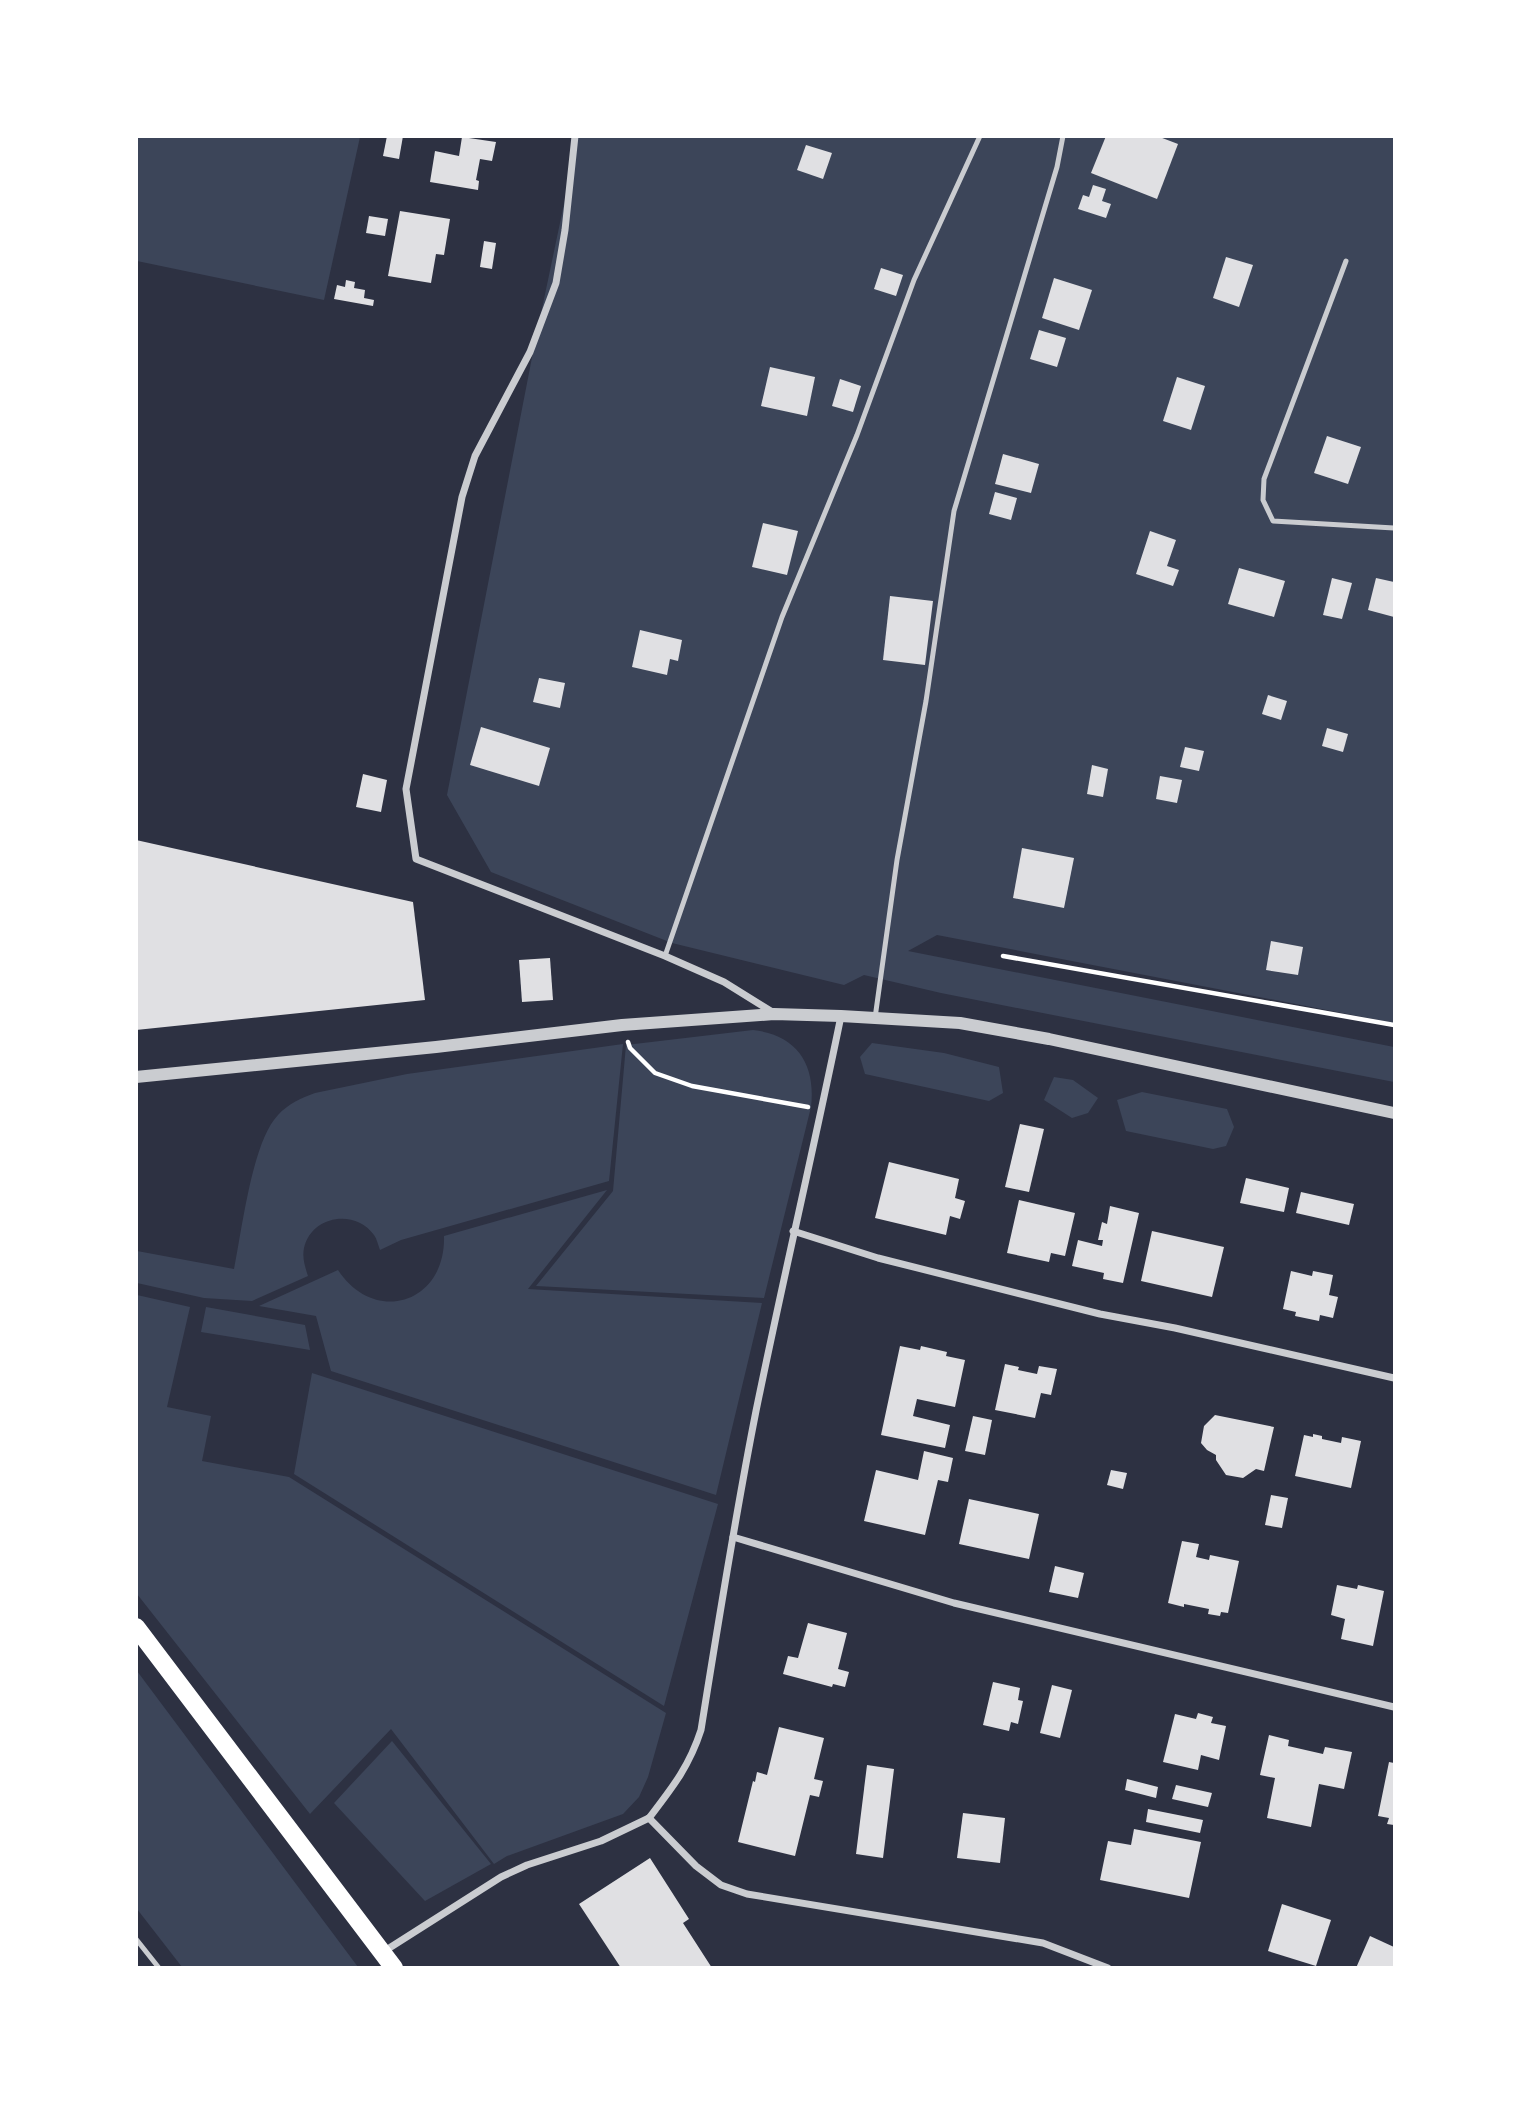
<svg xmlns="http://www.w3.org/2000/svg" width="1531" height="2104" viewBox="0 0 1531 2104" font-family="Manrope,sans-serif">
	<style>
		.green { fill: #3c4559 }
		.building { fill: #e0e0e3 }
		.lines { fill: none; stroke-linecap: round; stroke-linejoin: round }
		.path { stroke: #fff; stroke-width: 4.5 }
		.service { stroke: #caccd0; stroke-width: 5 }
		.minor { stroke: #caccd0; stroke-width: 7 }
		.tertiary { stroke: #caccd0; stroke-width: 12 }
		.primary { stroke: #fff; stroke-width: 18 }
	</style>
	<rect width="100%" height="100%" fill="#2d3142"/>
	<g class="green">
		<path d="M 137,136 L 360,137 L 324,300 L 137,261 Z"/>
		<path d="M 578,137 L 1394,137 L 1394,1023 L 937,935 L 908,951 L 1394,1047 L 1394,1082 L 941,993 L 864,975 L 844,985 L 672,943 L 491,872 L 447,795 L 535,342 Z"/>
		<path d="M 753,1030 C 797,1035 816,1064 811,1107 L 764,1298 L 536,1286 L 613,1191 L 626,1045 Z"/>
		<path d="M 872,1043 L 944,1053 L 999,1067 L 1003,1093 L 989,1101 L 865,1074 L 860,1057 Z"/>
		<path d="M 623,1044 L 609,1181 L 401,1240 L 380,1250 C 378,1245 377,1239 374,1235 C 355,1208 311,1216 304,1248 C 302,1258 305,1267 308,1276 L 252,1301 L 204,1298 L 137,1283 L 137,1251 L 234,1269 C 242,1230 252,1142 278,1115 C 288,1104 301,1098 315,1093 L 407,1074 Z"/>
		<path d="M 1054,1077 L 1073,1080 L 1098,1098 L 1088,1113 L 1072,1118 L 1044,1100 Z"/>
		<path d="M 1142,1092 L 1227,1109 L 1234,1127 L 1226,1146 L 1213,1149 L 1126,1131 L 1117,1100 Z"/>
		<path d="M 607,1190 L 528,1289 L 762,1303 L 716,1495 L 331,1371 L 316,1316 L 259,1306 L 338,1270 C 375,1326 446,1303 444,1236 Z"/>
		<path d="M 137,1295 L 190,1307 L 167,1407 L 211,1416 L 202,1461 L 289,1477 L 666,1713 L 648,1777 L 639,1797 L 623,1814 L 507,1856 L 494,1864 L 391,1729 L 310,1814 L 137,1594 Z"/>
		<path d="M 206,1307 L 305,1325 L 310,1350 L 201,1332 Z"/>
		<path d="M 312,1373 L 718,1504 L 664,1706 L 294,1474 Z"/>
		<path d="M 136,1671 L 137,1671 L 358,1967 L 182,1967 L 137,1909 Z"/>
		<path d="M 392,1741 L 491,1864 L 425,1901 L 334,1803 Z"/>
	</g>
	<g class="building">
		<path d="M 387,136 L 403,136 L 399,159 L 383,156 Z"/>
		<path d="M 1106,136 L 1157,136 L 1178,144 L 1157,199 L 1091,173 Z"/>
		<path d="M 462,137 L 496,142 L 492,161 L 480,159 L 476,180 L 479,181 L 478,190 L 430,182 L 435,151 L 459,156 Z"/>
		<path d="M 806,145 L 832,153 L 823,179 L 797,170 Z"/>
		<path d="M 1093,185 L 1106,189 L 1102,201 L 1111,204 L 1106,218 L 1078,209 L 1083,195 L 1089,197 Z"/>
		<path d="M 400,211 L 450,219 L 444,255 L 436,254 L 431,283 L 388,276 Z"/>
		<path d="M 369,216 L 388,219 L 385,236 L 366,233 Z"/>
		<path d="M 484,241 L 496,243 L 492,269 L 480,267 Z"/>
		<path d="M 1226,257 L 1253,265 L 1239,307 L 1213,298 Z"/>
		<path d="M 881,268 L 903,275 L 896,296 L 874,289 Z"/>
		<path d="M 1054,278 L 1092,290 L 1079,330 L 1042,318 Z"/>
		<path d="M 346,280 L 355,282 L 354,288 L 365,290 L 364,298 L 374,300 L 373,306 L 334,299 L 337,285 L 345,287 Z"/>
		<path d="M 1039,330 L 1066,338 L 1057,367 L 1030,359 Z"/>
		<path d="M 770,367 L 815,377 L 807,416 L 761,406 Z"/>
		<path d="M 1177,377 L 1205,386 L 1191,430 L 1163,421 Z"/>
		<path d="M 840,379 L 861,386 L 853,412 L 832,406 Z"/>
		<path d="M 1327,436 L 1361,447 L 1348,484 L 1314,473 Z"/>
		<path d="M 1003,454 L 1039,464 L 1031,493 L 995,484 Z"/>
		<path d="M 995,492 L 1017,498 L 1011,520 L 989,514 Z"/>
		<path d="M 763,523 L 798,531 L 787,575 L 752,567 Z"/>
		<path d="M 1150,531 L 1176,540 L 1167,566 L 1179,570 L 1173,586 L 1136,574 Z"/>
		<path d="M 1239,568 L 1285,581 L 1274,617 L 1228,604 Z"/>
		<path d="M 1332,578 L 1352,583 L 1342,619 L 1323,615 Z"/>
		<path d="M 1376,578 L 1394,582 L 1394,617 L 1368,610 Z"/>
		<path d="M 890,596 L 933,601 L 925,665 L 883,660 Z"/>
		<path d="M 640,630 L 682,640 L 678,661 L 670,659 L 667,675 L 632,667 Z"/>
		<path d="M 539,678 L 565,683 L 560,708 L 533,702 Z"/>
		<path d="M 1268,695 L 1287,701 L 1281,720 L 1262,714 Z"/>
		<path d="M 481,727 L 550,748 L 539,786 L 470,765 Z"/>
		<path d="M 1327,728 L 1348,734 L 1343,752 L 1322,746 Z"/>
		<path d="M 1185,747 L 1204,751 L 1199,771 L 1180,767 Z"/>
		<path d="M 1092,765 L 1108,769 L 1103,797 L 1087,794 Z"/>
		<path d="M 363,774 L 387,780 L 381,812 L 356,807 Z"/>
		<path d="M 1160,776 L 1182,780 L 1177,803 L 1156,799 Z"/>
		<path d="M 136,840 L 413,902 L 425,1000 L 136,1030 Z"/>
		<path d="M 1022,848 L 1074,858 L 1064,908 L 1013,898 Z"/>
		<path d="M 1271,941 L 1303,947 L 1298,975 L 1266,970 Z"/>
		<path d="M 550,958 L 553,1000 L 522,1002 L 519,960 Z"/>
		<path d="M 1020,1124 L 1044,1129 L 1029,1192 L 1005,1187 Z"/>
		<path d="M 889,1162 L 959,1179 L 955,1198 L 965,1201 L 960,1219 L 950,1216 L 946,1235 L 875,1218 Z"/>
		<path d="M 1246,1178 L 1289,1188 L 1284,1212 L 1240,1203 Z"/>
		<path d="M 1301,1192 L 1354,1204 L 1349,1225 L 1296,1213 Z"/>
		<path d="M 1019,1200 L 1075,1213 L 1065,1256 L 1051,1253 L 1049,1262 L 1007,1253 Z"/>
		<path d="M 1110,1206 L 1139,1213 L 1123,1283 L 1103,1279 L 1104,1273 L 1072,1266 L 1078,1240 L 1102,1246 L 1103,1240 L 1098,1240 L 1102,1222 L 1107,1224 Z"/>
		<path d="M 1152,1231 L 1224,1247 L 1212,1297 L 1141,1281 Z"/>
		<path d="M 1291,1271 L 1312,1276 L 1313,1271 L 1333,1275 L 1329,1295 L 1338,1297 L 1333,1318 L 1320,1315 L 1319,1321 L 1295,1316 L 1296,1312 L 1283,1309 Z"/>
		<path d="M 900,1346 L 920,1350 L 921,1346 L 947,1352 L 946,1356 L 965,1360 L 955,1407 L 917,1399 L 913,1416 L 950,1425 L 945,1448 L 881,1435 Z"/>
		<path d="M 1005,1364 L 1019,1367 L 1018,1370 L 1037,1374 L 1039,1366 L 1057,1369 L 1051,1395 L 1041,1393 L 1035,1418 L 995,1410 Z"/>
		<path d="M 1215,1415 L 1274,1427 L 1264,1471 L 1256,1469 L 1243,1478 L 1226,1475 L 1216,1460 L 1216,1455 L 1207,1450 L 1201,1443 L 1204,1426 Z"/>
		<path d="M 973,1416 L 992,1420 L 985,1455 L 965,1451 Z"/>
		<path d="M 1313,1434 L 1322,1436 L 1322,1439 L 1341,1443 L 1342,1437 L 1361,1441 L 1351,1488 L 1295,1476 L 1304,1435 L 1313,1437 Z"/>
		<path d="M 924,1451 L 953,1458 L 948,1482 L 938,1480 L 925,1535 L 864,1521 L 876,1470 L 918,1480 Z"/>
		<path d="M 1111,1470 L 1127,1473 L 1123,1489 L 1107,1485 Z"/>
		<path d="M 1271,1495 L 1288,1498 L 1282,1528 L 1265,1525 Z"/>
		<path d="M 969,1499 L 1039,1514 L 1029,1559 L 959,1544 Z"/>
		<path d="M 1182,1541 L 1199,1544 L 1196,1557 L 1209,1560 L 1210,1555 L 1239,1561 L 1228,1613 L 1221,1612 L 1220,1616 L 1208,1614 L 1209,1609 L 1184,1604 L 1184,1607 L 1168,1603 Z"/>
		<path d="M 1055,1566 L 1084,1573 L 1078,1598 L 1049,1592 Z"/>
		<path d="M 1337,1585 L 1357,1589 L 1358,1585 L 1384,1591 L 1373,1646 L 1341,1639 L 1345,1619 L 1331,1615 Z"/>
		<path d="M 808,1623 L 847,1633 L 838,1669 L 849,1672 L 845,1687 L 833,1684 L 832,1687 L 783,1674 L 788,1656 L 798,1658 Z"/>
		<path d="M 993,1682 L 1020,1688 L 1018,1700 L 1023,1701 L 1018,1724 L 1011,1722 L 1009,1731 L 983,1725 Z"/>
		<path d="M 1052,1685 L 1072,1690 L 1060,1738 L 1040,1733 Z"/>
		<path d="M 1198,1713 L 1213,1717 L 1211,1723 L 1226,1726 L 1219,1760 L 1201,1755 L 1198,1770 L 1163,1762 L 1175,1714 L 1196,1719 Z"/>
		<path d="M 779,1727 L 824,1738 L 814,1779 L 823,1781 L 819,1797 L 810,1795 L 795,1856 L 738,1842 L 753,1781 L 755,1782 L 757,1772 L 767,1775 Z"/>
		<path d="M 1269,1735 L 1289,1740 L 1288,1746 L 1323,1754 L 1325,1747 L 1352,1752 L 1344,1789 L 1319,1784 L 1311,1827 L 1267,1818 L 1275,1778 L 1260,1775 Z"/>
		<path d="M 1389,1762 L 1394,1763 L 1394,1825 L 1387,1824 L 1389,1818 L 1378,1816 Z"/>
		<path d="M 867,1765 L 894,1769 L 883,1858 L 856,1854 Z"/>
		<path d="M 1127,1779 L 1158,1787 L 1156,1798 L 1125,1790 Z"/>
		<path d="M 1176,1785 L 1212,1793 L 1208,1807 L 1172,1799 Z"/>
		<path d="M 1148,1809 L 1203,1820 L 1200,1833 L 1146,1822 Z"/>
		<path d="M 963,1813 L 1005,1818 L 1000,1863 L 957,1858 Z"/>
		<path d="M 1134,1829 L 1201,1842 L 1189,1898 L 1100,1880 L 1108,1841 L 1131,1845 Z"/>
		<path d="M 650,1858 L 689,1919 L 683,1923 L 712,1968 L 621,1968 L 579,1904 Z"/>
		<path d="M 1282,1904 L 1331,1920 L 1316,1966 L 1268,1951 Z"/>
		<path d="M 1370,1936 L 1394,1947 L 1394,1968 L 1356,1968 Z"/>
	</g>
	<g class="lines">
		<g class="path">
			<path d="M 1003,956 L 1394,1025"/>
			<path d="M 628,1042 L 630,1048 L 655,1073 L 692,1086 L 808,1107"/>
		</g>
		<g class="service">
			<path d="M 1346,261 L 1264,479 L 1263,500 L 1273,521 L 1394,528"/>
			<path d="M 665,956 L 782,617 L 857,435 L 914,280 L 980,136"/>
			<path d="M 875,1018 L 897,860 L 926,701 L 954,511 L 1057,167 L 1063,136"/>
			<path d="M 136,1939 L 159,1968"/>
		</g>
		<g class="minor">
			<path d="M 575,136 L 565,230 L 556,283 L 530,352 L 475,456 L 462,497 L 406,789 L 416,859 L 665,956 L 724,982 L 774,1013"/>
			<path d="M 793,1231 L 878,1258 L 1100,1314 L 1175,1328 L 1394,1378"/>
			<path d="M 733,1537 L 954,1603 L 1394,1707"/>
			<path d="M 649,1818 C 672,1788 689,1767 701,1730 C 718,1624 735,1517 756,1411 C 783,1279 814,1148 841,1016"/>
			<path d="M 383,1952 L 501,1877 L 527,1865 L 601,1841 L 649,1818 L 696,1866 L 721,1885 L 747,1894 L 1043,1943 L 1108,1968"/>
		</g>
		<path class="tertiary" d="M 136,1077 L 436,1047 L 622,1025 L 774,1014 L 841,1016 L 960,1023 L 1049,1039 L 1394,1113"/>
		<path class="primary" d="M 136,1627 L 394,1968"/>
	</g>
	<rect width="1531" height="2104" fill="none" stroke="#ffffff" stroke-width="276"/>
</svg>
